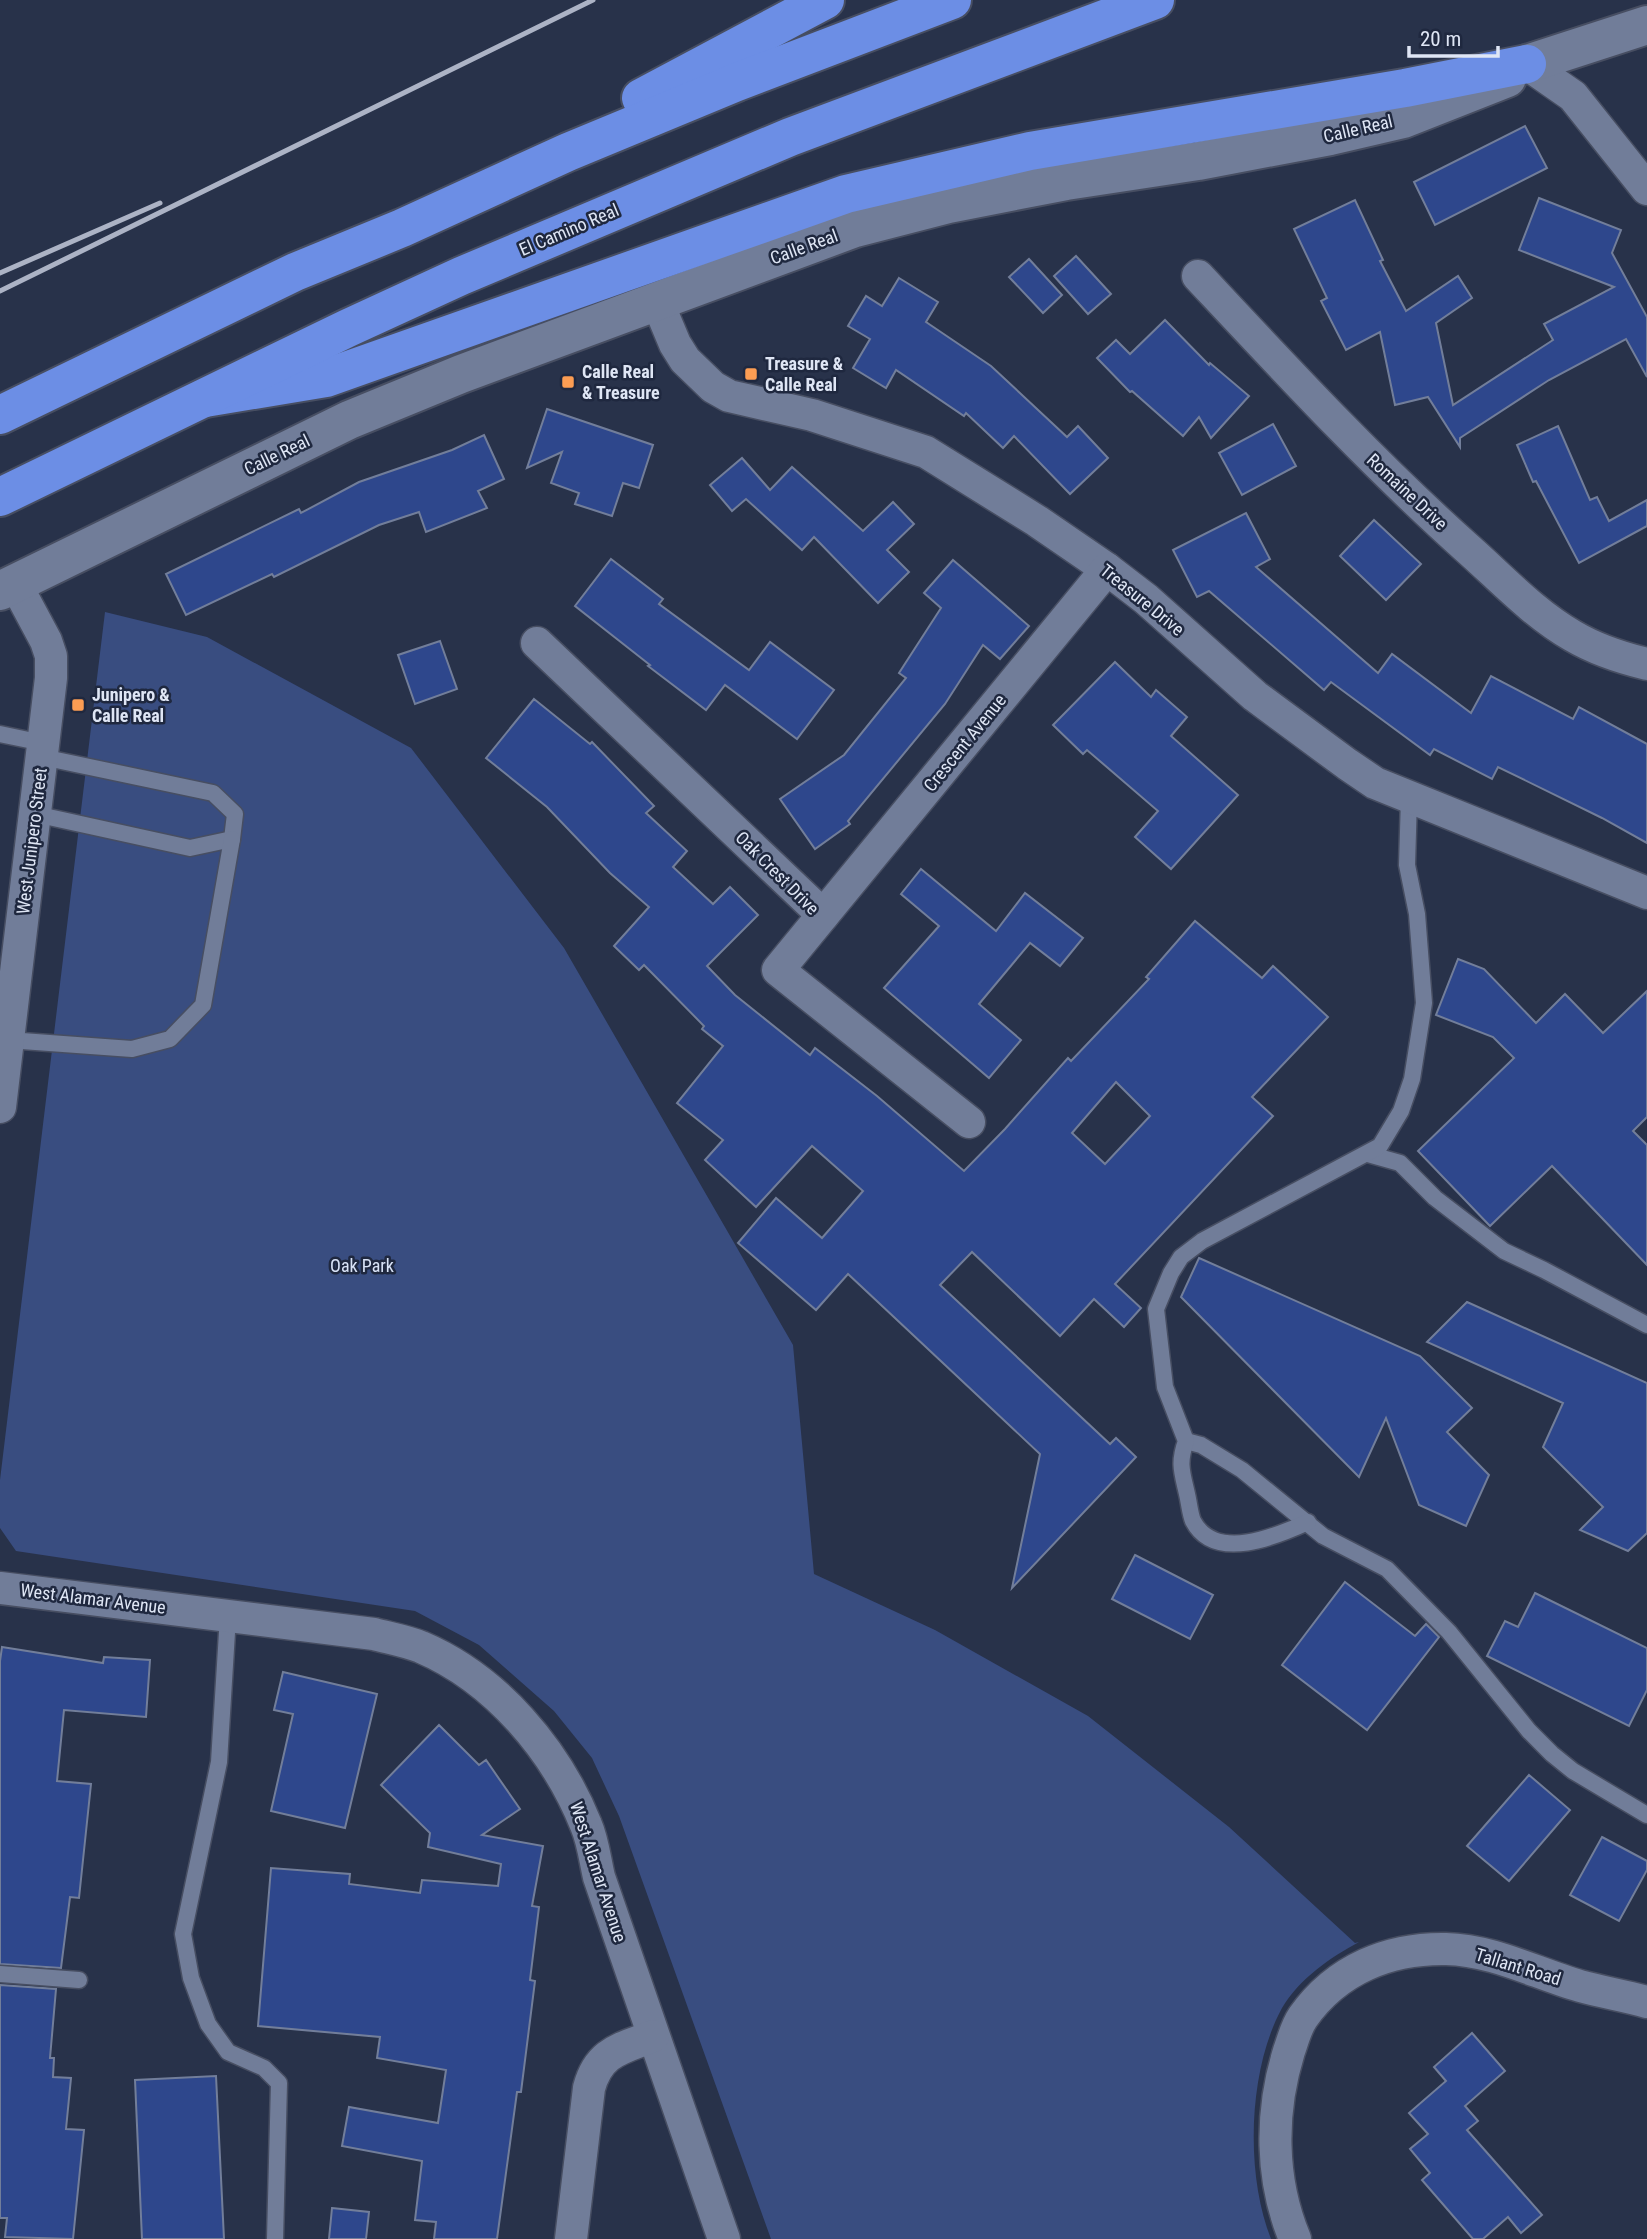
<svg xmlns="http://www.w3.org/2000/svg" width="1647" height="2239" viewBox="0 0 1647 2239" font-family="'Roboto Condensed',sans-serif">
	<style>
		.green { fill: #394d80 }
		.building { fill: #2e478c; stroke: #727e9a; stroke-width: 2; fill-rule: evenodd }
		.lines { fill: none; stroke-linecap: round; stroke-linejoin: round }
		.service-casing { stroke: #474e62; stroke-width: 19 }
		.minor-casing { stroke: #474e62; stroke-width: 35 }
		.tertiary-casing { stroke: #474e62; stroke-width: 42 }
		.secondary-casing { stroke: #474e62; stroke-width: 42 }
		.motorway-casing { stroke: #474e62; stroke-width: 42 }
		.service { stroke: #717d99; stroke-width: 16 }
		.minor { stroke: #717d99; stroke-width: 32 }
		.tertiary { stroke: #717d99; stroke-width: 38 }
		.secondary { stroke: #717d99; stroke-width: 38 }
		.motorway { stroke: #6c8ee5; stroke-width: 38 }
		.rail { stroke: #acb3c5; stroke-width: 5 }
		.poi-dot { fill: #fc9d53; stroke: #1f283f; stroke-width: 2.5 }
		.labels { text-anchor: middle; stroke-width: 5; stroke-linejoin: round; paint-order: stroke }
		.street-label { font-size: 18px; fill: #dfe6f5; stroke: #1f283f }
		.poi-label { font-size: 18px; font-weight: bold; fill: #dfe6f5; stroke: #1f283f; text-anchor: start }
		.park-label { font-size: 18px; fill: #d9e3f7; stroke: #1f283f }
	</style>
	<rect width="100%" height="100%" fill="#28324a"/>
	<path class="green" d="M 105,612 L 207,637 L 411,748 L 564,948 L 793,1345 L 814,1574 L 935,1630 L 1088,1716 L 1229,1827 L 1355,1943 L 1359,1942 C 1331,1957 1299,1979 1282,2008 C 1248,2070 1245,2174 1271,2239 L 771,2239 L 619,1816 L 592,1758 L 554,1711 L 479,1645 L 415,1611 L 16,1551 L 0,1528 L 0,1480 Z"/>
	<g class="building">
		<path d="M 1525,126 L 1547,168 L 1435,225 L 1414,182 Z"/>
		<path d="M 1539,198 L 1621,230 L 1612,253 L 1647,317 L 1647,377 L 1626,339 L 1549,380 L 1460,438 L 1460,447 L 1428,397 L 1395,405 L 1380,332 L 1346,350 L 1321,301 L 1327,298 L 1294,229 L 1355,200 L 1383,260 L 1380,261 L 1406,311 L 1458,276 L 1472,298 L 1436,323 L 1453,405 L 1553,340 L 1544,324 L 1614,287 L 1519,250 Z"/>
		<path d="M 1076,256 L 1111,294 L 1088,314 L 1054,276 Z"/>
		<path d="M 1029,259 L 1062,295 L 1043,313 L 1009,277 Z"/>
		<path d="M 899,278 L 938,302 L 926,322 L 991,366 L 1067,437 L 1078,426 L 1108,458 L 1070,494 L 1014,436 L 1003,448 L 966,413 L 964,416 L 896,370 L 886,388 L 853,368 L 870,339 L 848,326 L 866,296 L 882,306 Z"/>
		<path d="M 1165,320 L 1209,365 L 1210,363 L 1249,396 L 1211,438 L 1199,417 L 1183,436 L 1132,391 L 1130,392 L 1097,358 L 1116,340 L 1130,354 Z"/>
		<path d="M 547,409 L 653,445 L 639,488 L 623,483 L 612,516 L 575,504 L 579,493 L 551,483 L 562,452 L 527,468 Z"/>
		<path d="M 1273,424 L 1296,466 L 1242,495 L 1219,453 Z"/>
		<path d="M 1558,426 L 1590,500 L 1597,497 L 1609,521 L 1647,500 L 1647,526 L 1579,563 L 1536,481 L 1533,482 L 1517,445 Z"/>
		<path d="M 484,435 L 504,479 L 478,491 L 487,508 L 426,532 L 419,512 L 379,525 L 274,577 L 272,574 L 186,615 L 166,574 L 299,509 L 301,513 L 359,482 L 452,450 Z"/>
		<path d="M 742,458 L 770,490 L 792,467 L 863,531 L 893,502 L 914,524 L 887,550 L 909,572 L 878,603 L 814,537 L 802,550 L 746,499 L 732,511 L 710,485 Z"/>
		<path d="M 1246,513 L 1270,559 L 1256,567 L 1378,673 L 1392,654 L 1471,713 L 1491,676 L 1573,719 L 1579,707 L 1647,744 L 1647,843 L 1602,818 L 1498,767 L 1492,779 L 1434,749 L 1430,755 L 1331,682 L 1324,690 L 1209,591 L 1197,597 L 1173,550 Z"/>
		<path d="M 1374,520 L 1421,564 L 1386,600 L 1340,556 Z"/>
		<path d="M 611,559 L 663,599 L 659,604 L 749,670 L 770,642 L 834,690 L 797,739 L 725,685 L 706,710 L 648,666 L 650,665 L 575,606 Z"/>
		<path d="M 953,560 L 1029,626 L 1000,659 L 983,645 L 945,704 L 848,821 L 850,824 L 815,849 L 780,799 L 844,755 L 906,678 L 899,673 L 941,608 L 924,593 Z"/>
		<path d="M 440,641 L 457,689 L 415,704 L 398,655 Z"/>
		<path d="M 1115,662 L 1151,697 L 1156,690 L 1187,717 L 1171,736 L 1238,795 L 1171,869 L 1135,837 L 1158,811 L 1087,750 L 1083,754 L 1053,725 Z"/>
		<path d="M 534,699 L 590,744 L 592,742 L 654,806 L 646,813 L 687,851 L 673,867 L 713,904 L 730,887 L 758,915 L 707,966 L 735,995 L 810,1055 L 815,1048 L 877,1096 L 964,1171 L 1005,1129 L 1068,1058 L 1071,1061 L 1149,979 L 1146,977 L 1195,921 L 1262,978 L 1273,966 L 1328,1017 L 1252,1097 L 1273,1116 L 1115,1284 L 1141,1308 L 1124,1327 L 1094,1299 L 1060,1336 L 972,1252 L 940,1285 L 1110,1444 L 1116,1438 L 1136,1457 L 1012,1588 L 1040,1454 L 848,1274 L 816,1310 L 738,1243 L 776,1198 L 822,1238 L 863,1191 L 812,1146 L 756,1207 L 705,1160 L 723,1140 L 677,1103 L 723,1046 L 702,1029 L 704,1026 L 644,965 L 639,970 L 614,946 L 649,907 L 610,873 L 547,807 L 486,758 ZM 1116,1082 L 1150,1116 L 1105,1164 L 1072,1133 Z"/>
		<path d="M 921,869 L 996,931 L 1025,893 L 1083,938 L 1060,966 L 1030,943 L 979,1004 L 1021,1040 L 989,1078 L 884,988 L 939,926 L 901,894 Z"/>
		<path d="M 1458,959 L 1484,969 L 1536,1023 L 1565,994 L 1603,1033 L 1647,991 L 1647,1117 L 1633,1131 L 1647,1145 L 1647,1265 L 1552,1166 L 1490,1226 L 1418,1151 L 1514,1058 L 1493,1037 L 1436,1015 Z"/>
		<path d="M 1199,1258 L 1420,1356 L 1472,1408 L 1447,1432 L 1489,1475 L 1466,1526 L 1419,1505 L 1386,1418 L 1359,1477 L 1181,1297 Z"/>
		<path d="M 1467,1302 L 1647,1383 L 1647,1533 L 1628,1551 L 1580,1530 L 1603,1507 L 1543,1447 L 1563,1403 L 1427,1342 Z"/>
		<path d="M 1135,1555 L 1213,1595 L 1190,1639 L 1112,1599 Z"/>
		<path d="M 1345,1582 L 1415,1636 L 1426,1624 L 1439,1637 L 1367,1730 L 1282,1665 Z"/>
		<path d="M 1535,1593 L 1647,1648 L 1647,1690 L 1629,1726 L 1487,1656 L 1505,1621 L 1518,1627 Z"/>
		<path d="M 2,1647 L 103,1663 L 104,1657 L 150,1660 L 146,1717 L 64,1710 L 57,1781 L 91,1784 L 79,1898 L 70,1897 L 61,1968 L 0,1964 L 0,1661 Z"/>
		<path d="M 283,1672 L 377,1694 L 345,1828 L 271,1811 L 293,1714 L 274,1710 Z"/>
		<path d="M 439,1725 L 479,1765 L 486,1760 L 520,1809 L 482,1835 L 543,1846 L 532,1906 L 539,1907 L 530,1980 L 535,1981 L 521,2092 L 517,2092 L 497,2239 L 434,2239 L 436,2222 L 415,2220 L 422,2161 L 342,2146 L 349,2107 L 438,2123 L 446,2070 L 377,2058 L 380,2037 L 258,2026 L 271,1868 L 350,1874 L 349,1884 L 420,1893 L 422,1880 L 498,1886 L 501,1864 L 428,1847 L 430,1833 L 381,1785 Z"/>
		<path d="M 1529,1775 L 1570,1810 L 1509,1881 L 1467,1846 Z"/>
		<path d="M 1602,1837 L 1647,1861 L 1647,1870 L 1619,1921 L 1570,1895 Z"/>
		<path d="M 0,1985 L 56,1989 L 50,2058 L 54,2058 L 53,2077 L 71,2078 L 66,2129 L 84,2130 L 73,2239 L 5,2237 L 7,2218 L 0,2218 Z"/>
		<path d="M 1472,2033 L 1505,2071 L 1465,2106 L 1478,2121 L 1467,2130 L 1542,2215 L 1521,2233 L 1508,2217 L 1483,2239 L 1473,2239 L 1422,2180 L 1430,2173 L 1410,2149 L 1428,2134 L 1409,2113 L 1446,2081 L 1434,2067 Z"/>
		<path d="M 216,2076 L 224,2239 L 142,2239 L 135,2080 Z"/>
		<path d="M 332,2208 L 369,2212 L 366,2239 L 329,2239 Z"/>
	</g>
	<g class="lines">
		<g class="service-casing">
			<g id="service">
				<path d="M 0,734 L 43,743"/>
				<path d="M 35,814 L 190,848 L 232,839 L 235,814 L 213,793 L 42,757"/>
				<path d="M 8,1040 L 132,1049 L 170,1039 L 203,1005 L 232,839"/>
				<path d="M 1368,1154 L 1400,1163 L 1435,1198 L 1504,1251 L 1544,1270 L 1647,1325"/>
				<path d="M 1186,1441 L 1201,1445 L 1242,1470 L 1323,1536 L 1387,1569 L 1449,1632 L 1529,1731 L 1552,1754 L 1573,1771 L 1647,1815"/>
				<path d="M 1308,1522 C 1277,1536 1215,1563 1193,1521 C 1190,1514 1189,1502 1187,1494 C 1182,1472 1178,1463 1186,1441 L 1165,1387 L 1156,1309 L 1171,1273 L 1181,1257 L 1202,1241 L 1380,1146 L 1401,1111 L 1412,1079 L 1424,1003 L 1417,914 L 1407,865 L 1409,798"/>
				<path d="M 228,1616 L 219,1762 L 183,1934 L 191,1978 L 208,2024 L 228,2052 L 264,2068 L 279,2083 L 275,2239"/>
				<path d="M 0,1974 L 79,1980"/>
			</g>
		</g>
		<g class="minor-casing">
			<g id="minor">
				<path d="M 1527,64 L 1573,96 L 1647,189"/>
				<path d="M 1198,276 C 1286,370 1371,462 1467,548 C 1501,578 1533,613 1573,636 C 1595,649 1622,658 1647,664"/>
				<path d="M 657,301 L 675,344 L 685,360 L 713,387 L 729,396 L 812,415 L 926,452 L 1037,521 L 1107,569 L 1146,599 L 1255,696 L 1347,764 L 1375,783 L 1647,893"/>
				<path d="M 537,643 L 823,915"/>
				<path d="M 0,1107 L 51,678 L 51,656 L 46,641 L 15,583"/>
				<path d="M 969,1122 L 778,970 L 1107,569"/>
				<path d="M 0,1588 L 374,1634 C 389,1638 406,1641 421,1647 C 496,1679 556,1750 586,1825 C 593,1841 595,1860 599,1877 L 724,2239"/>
				<path d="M 571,2239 L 589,2088 C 599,2051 621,2049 653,2036"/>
				<path d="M 1295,2239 C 1270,2179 1270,2112 1289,2051 C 1293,2040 1296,2027 1303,2017 C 1337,1969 1389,1948 1446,1949 C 1493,1950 1535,1973 1580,1986 C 1602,1992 1625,1996 1647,2002"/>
			</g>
		</g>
		<g class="tertiary-casing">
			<path id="tertiary" d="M 0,591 L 349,420 L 461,374 L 855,228 L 948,204 L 1066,181 L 1198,161 L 1330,136 L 1403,119 L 1507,78"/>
		</g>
		<g class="secondary-casing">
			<path id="secondary" d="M 1527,64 L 1647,25"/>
		</g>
		<g class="motorway-casing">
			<g id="motorway">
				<path d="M 641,98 L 825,0"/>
				<path d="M 205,398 L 326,378 L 846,194 L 1030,151 L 1405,88 L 1527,64"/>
				<path d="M 0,415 L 295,272 L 402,228 L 568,152 L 737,82 L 952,0"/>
				<path d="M 0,497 L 348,328 L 461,276 L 790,137 L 1155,0"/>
			</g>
		</g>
		<use href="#service" class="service"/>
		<use href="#minor" class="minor"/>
		<use href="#tertiary" class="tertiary"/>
		<use href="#secondary" class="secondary"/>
		<use href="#motorway" class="motorway"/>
		<g class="rail">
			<path d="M 0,273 L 160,203"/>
			<path d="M 0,291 L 593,0"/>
		</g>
	</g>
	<g class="poi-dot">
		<rect x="744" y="367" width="14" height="14" rx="3.5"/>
		<rect x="561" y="375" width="14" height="14" rx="3.5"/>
		<rect x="71" y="698" width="14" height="14" rx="3.5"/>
	</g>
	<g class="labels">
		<g class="street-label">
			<text transform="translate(1358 129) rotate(-13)" y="6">Calle Real</text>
			<text transform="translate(569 230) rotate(-23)" y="6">El Camino Real</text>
			<text transform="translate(804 247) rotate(-20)" y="6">Calle Real</text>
			<text transform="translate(277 455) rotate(-26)" y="6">Calle Real</text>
			<text transform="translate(1407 492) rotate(43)" y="6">Romaine Drive</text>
			<text transform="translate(1142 600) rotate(39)" y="6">Treasure Drive</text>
			<text transform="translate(965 743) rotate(-51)" y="6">Crescent Avenue</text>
			<text transform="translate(32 841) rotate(-83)" y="6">West Junipero Street</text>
			<text transform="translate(777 873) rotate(45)" y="6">Oak Crest Drive</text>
			<text transform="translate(93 1599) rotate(7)" y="6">West Alamar Avenue</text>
			<text transform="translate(598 1872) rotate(72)" y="6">West Alamar Avenue</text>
			<text transform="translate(1518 1967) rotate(17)" y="6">Tallant Road</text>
		</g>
		<g class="poi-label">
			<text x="765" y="370">Treasure &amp;<tspan x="765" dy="21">Calle Real</tspan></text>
			<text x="582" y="378">Calle Real<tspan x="582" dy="21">&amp; Treasure</tspan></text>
			<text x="92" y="701">Junipero &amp;<tspan x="92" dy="21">Calle Real</tspan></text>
		</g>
		<g class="park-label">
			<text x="362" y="1272">Oak Park</text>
		</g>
	</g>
	<path d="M1409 46v10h89v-10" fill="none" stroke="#dfe6f5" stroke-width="3.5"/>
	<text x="1420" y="46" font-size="21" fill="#dfe6f5" stroke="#1f283f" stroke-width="5" paint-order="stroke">20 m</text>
</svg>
